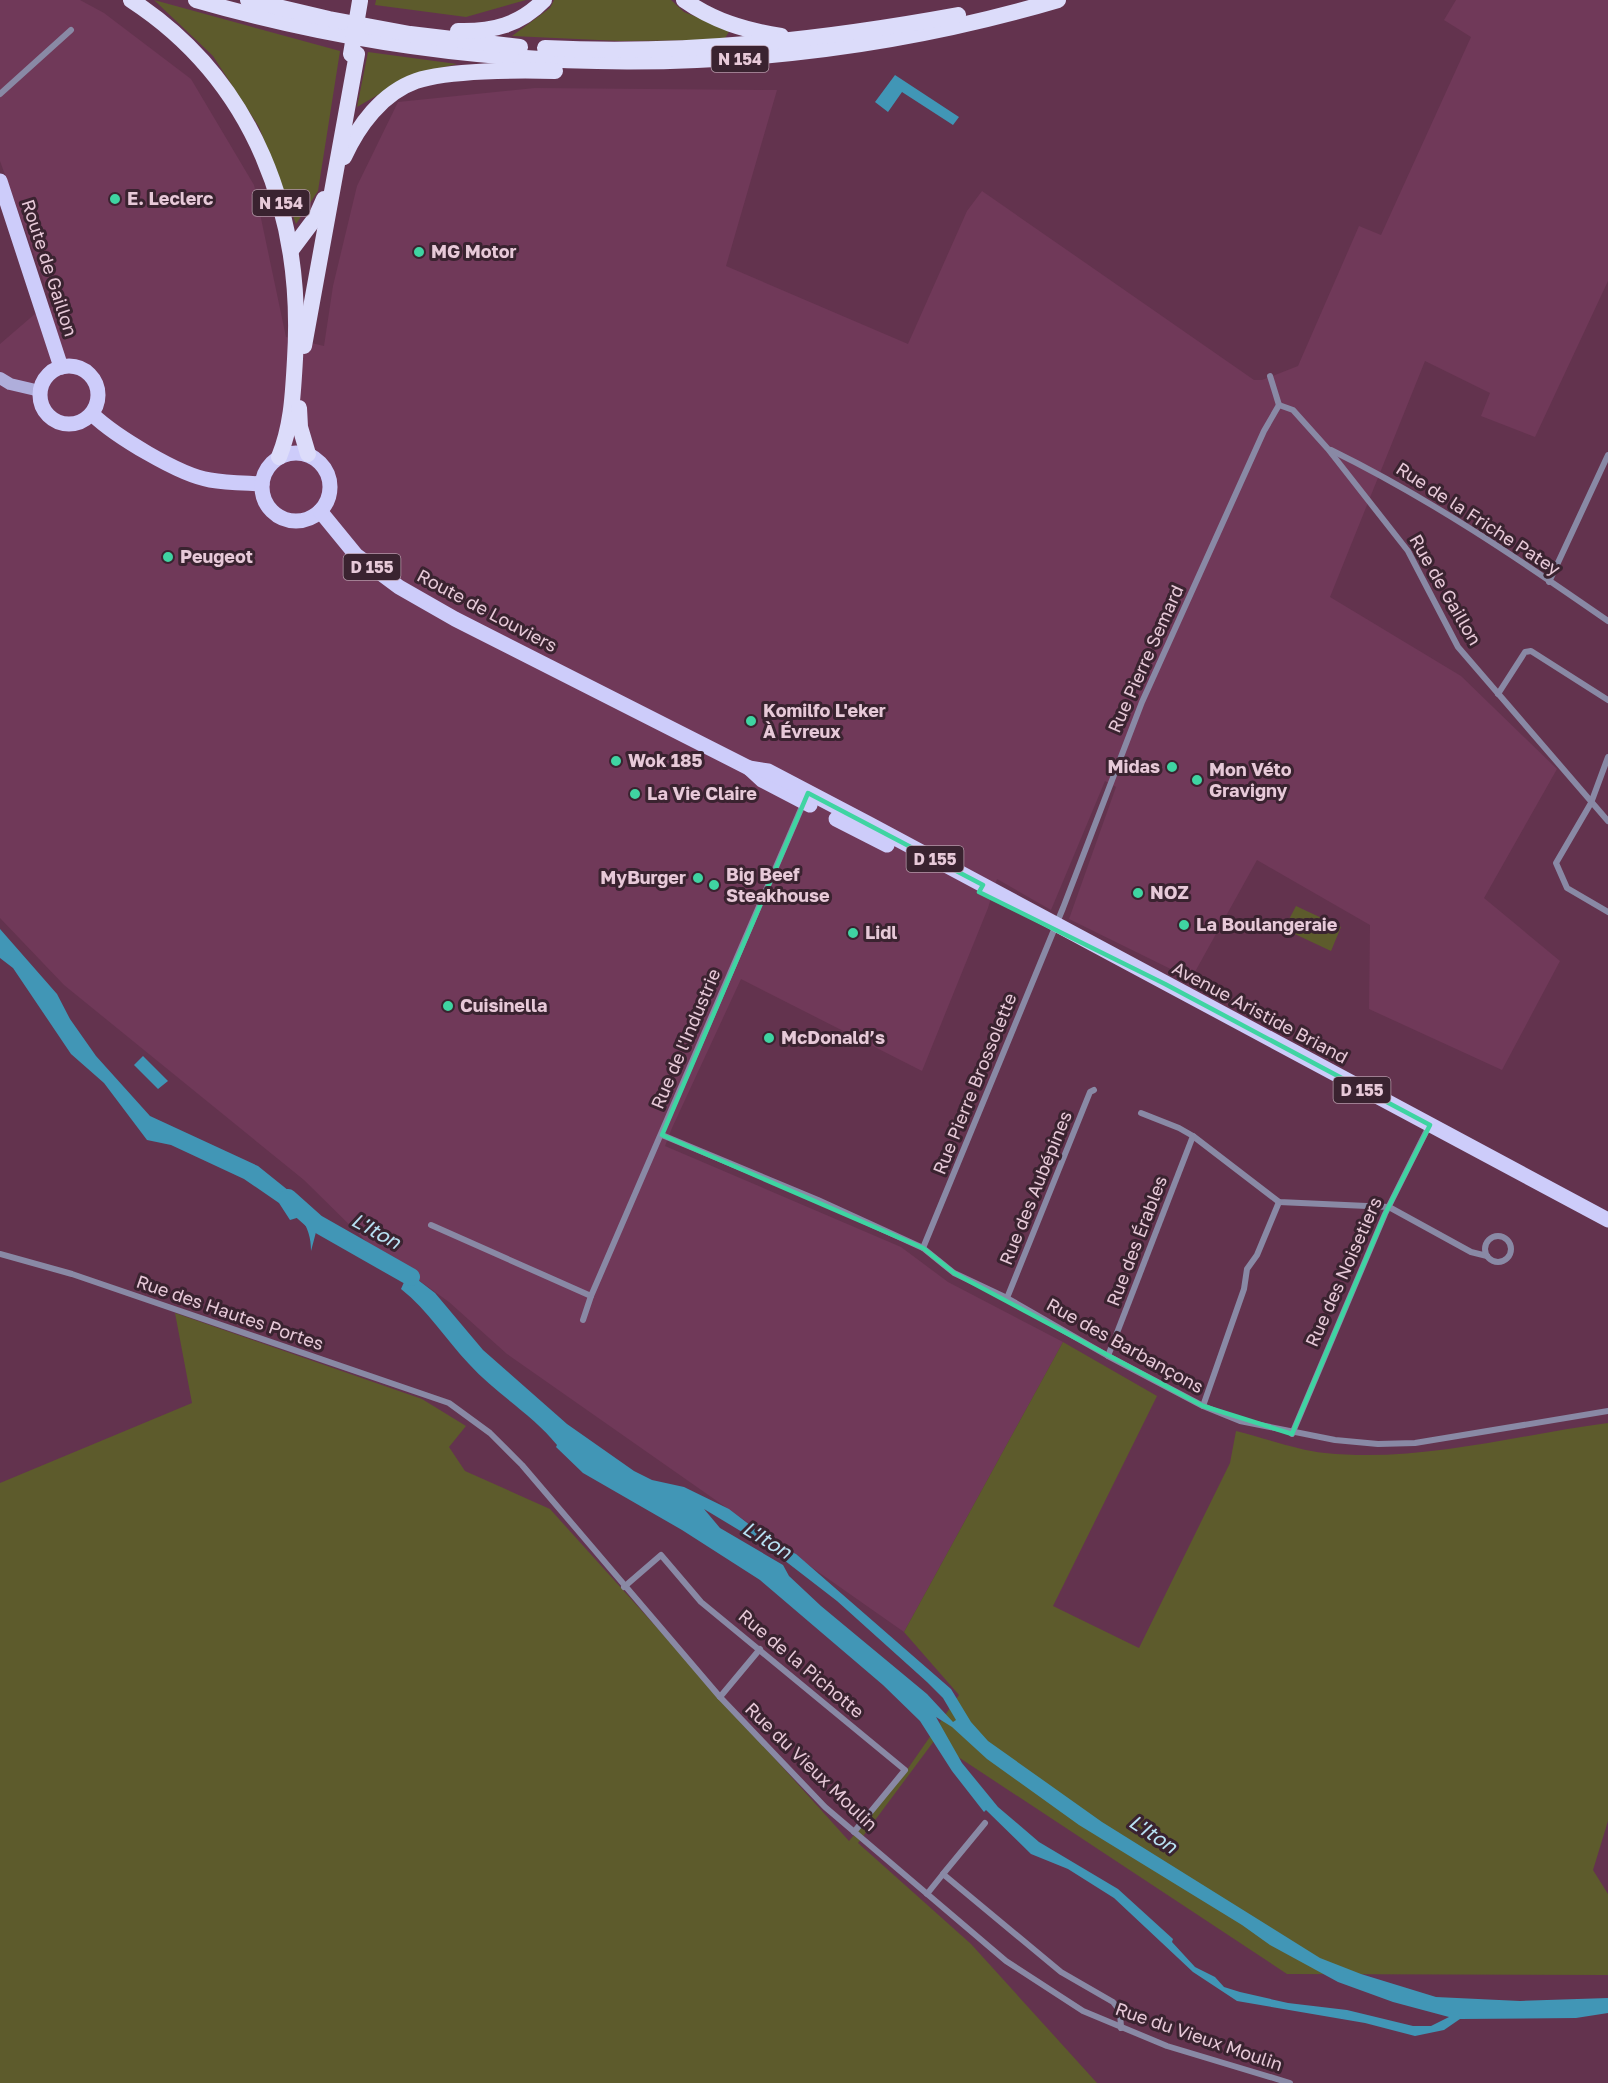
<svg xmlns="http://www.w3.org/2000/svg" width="1608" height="2083" viewBox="0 0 1608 2083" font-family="'Golos Text',sans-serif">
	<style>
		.built { fill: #703959 }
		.green { fill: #5d5b2c }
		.water { fill: #4196b6; fill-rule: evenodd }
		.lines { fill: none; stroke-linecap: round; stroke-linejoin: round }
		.river { stroke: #4196b6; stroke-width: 18 }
		.minor { stroke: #8989a5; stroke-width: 6 }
		.secondary { stroke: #afaedb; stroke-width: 12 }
		.primary { stroke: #cdccfa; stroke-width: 15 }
		.trunk { stroke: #dcdcfa; stroke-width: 16 }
		.trunk-bridge { stroke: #dcdcfa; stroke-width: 16 }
		.marked { fill: none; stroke: #3fd4a2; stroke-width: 4.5; stroke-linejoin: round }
		.poi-dot { fill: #3fd4a2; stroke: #3a2330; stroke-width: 2 }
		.labels { text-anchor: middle; stroke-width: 6; stroke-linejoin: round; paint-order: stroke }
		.shield { fill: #3a2330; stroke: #b397a6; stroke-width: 1.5 }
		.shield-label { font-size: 16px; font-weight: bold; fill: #e7c9d8 }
		.poi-label { font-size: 18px; font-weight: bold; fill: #e7c9d8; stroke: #3a2330; text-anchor: start }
		.street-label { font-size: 18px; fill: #e7c9d8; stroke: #3a2330 }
		.water-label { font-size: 20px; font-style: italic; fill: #b8e1f3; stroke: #3a2330 }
	</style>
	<rect width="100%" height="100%" fill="#63334e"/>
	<path class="built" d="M 0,0 L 80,0 L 104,13 L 191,79 L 254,185 L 286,337 L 324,346 L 333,286 L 357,186 L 398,102 L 535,88 L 777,90 L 726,266 L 908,344 L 967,211 L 982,191 L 1254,380 L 1262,380 L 1298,366 L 1359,226 L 1381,235 L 1471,37 L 1444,20 L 1456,0 L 1608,0 L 1608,281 L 1535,437 L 1481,416 L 1490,393 L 1425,361 L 1330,597 L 1461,676 L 1557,769 L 1484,898 L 1560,961 L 1502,1070 L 1369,1009 L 1370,925 L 1257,860 L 1191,979 L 1069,919 L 1116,787 L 1105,781 L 1051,910 L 997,879 L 988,908 L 922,1071 L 741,979 L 672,1128 L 665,1146 L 901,1247 L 948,1282 L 1063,1342 L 904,1632 L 507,1354 L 449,1302 L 371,1246 L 304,1180 L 64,985 L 0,918 L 0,344 L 36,313 L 53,307 L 0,161 Z"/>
	<g class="green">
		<path d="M 154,0 L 340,51 L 318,191 L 296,224 L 259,127 L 213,56 Z"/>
		<path d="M 376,0 L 526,0 L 466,17 L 375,5 Z"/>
		<path d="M 554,0 L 671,0 L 684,12 L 730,30 L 724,40 L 620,41 L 512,36 L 550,8 Z"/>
		<path d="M 368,52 L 457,64 L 412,75 L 357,107 Z"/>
		<path d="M 1296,906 L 1341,927 L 1331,951 L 1284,929 Z"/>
		<path d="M 175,1313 L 422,1399 L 466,1426 L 449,1447 L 465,1471 L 550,1509 L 849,1841 L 902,1777 L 959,1695 L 904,1632 L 1063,1342 L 1157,1396 L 1053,1606 L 1139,1648 L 1230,1463 L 1236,1431 C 1265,1438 1296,1450 1325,1453 C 1420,1463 1515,1435 1608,1423 L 1608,1821 L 1593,1870 L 1608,1894 L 1608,1975 L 1287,1974 L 934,1741 L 858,1843 L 971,1944 L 1097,2083 L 0,2083 L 0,1483 L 192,1403 Z"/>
	</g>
	<g class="water">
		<path d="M 895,75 L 959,117 L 953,125 L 902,92 L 888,112 L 875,102 Z"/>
		<path d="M 0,929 L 57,994 L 70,1019 L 96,1056 L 150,1116 L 258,1166 L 309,1207 L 306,1216 L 320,1217 L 311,1251 C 311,1238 308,1227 300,1217 L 290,1220 L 279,1203 L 244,1179 L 171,1145 L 147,1140 L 104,1083 L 71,1054 L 13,968 L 0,958 Z"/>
		<path d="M 143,1056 L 168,1081 L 158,1089 L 134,1065 Z"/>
		<path d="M 392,1260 L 435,1293 L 483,1350 L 567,1424 L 634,1471 L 652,1480 L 684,1487 L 729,1509 L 767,1538 L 762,1544 L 704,1509 L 720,1528 L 783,1565 L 789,1576 L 821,1606 L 927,1694 L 953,1722 L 956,1720 L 943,1698 L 927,1682 L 837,1601 L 771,1550 L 774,1544 L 796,1554 L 951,1689 L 971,1722 L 988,1741 L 1102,1822 L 1320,1958 L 1361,1974 L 1436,1997 L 1520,2001 L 1608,1998 L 1608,2013 L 1576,2018 L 1460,2019 L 1444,2030 L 1415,2036 L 1365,2023 L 1237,2001 L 1193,1972 L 1114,1898 L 1068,1869 L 1031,1854 L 986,1810 L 984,1812 L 952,1771 L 920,1721 L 883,1685 L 760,1580 L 682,1530 L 583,1473 L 556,1447 L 557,1445 C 532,1414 496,1394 469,1364 C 446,1340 428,1310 401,1289 L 405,1280 L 388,1268 ZM 936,1717 L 952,1727 L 987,1759 L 1079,1825 L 1242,1925 L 1270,1945 L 1338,1982 L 1393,2002 L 1449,2017 L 1431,2026 L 1413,2026 L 1347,2010 L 1288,2003 L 1240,1992 L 1224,1987 L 1215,1977 L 1195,1967 L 1172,1942 L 1173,1939 L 1118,1889 L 1039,1842 L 998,1807 L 962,1763 Z"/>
	</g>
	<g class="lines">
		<path class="river" d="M 288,1198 L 316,1223 L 411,1277"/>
		<g class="minor">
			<path d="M 0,94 L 71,30"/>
			<path d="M 1270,376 L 1279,405"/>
			<path d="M 1279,405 L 1293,410 L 1328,449 L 1408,551 L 1458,647 L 1608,821"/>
			<path d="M 1331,450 C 1429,498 1519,559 1608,621"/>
			<path d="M 1549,582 L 1608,455"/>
			<path d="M 1498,694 L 1525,652 L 1531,651 L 1608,700"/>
			<path d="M 1608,757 L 1591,803 L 1556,863 L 1567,888 L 1608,912"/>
			<path d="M 1141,1113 L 1179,1128 L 1193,1136 L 1279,1202 L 1389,1207 L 1471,1252 L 1487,1256"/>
			<path d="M 662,1135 L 818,1200 L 923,1248 L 954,1273 L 1007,1298 L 1108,1356 L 1203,1406 L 1240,1421 L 1335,1440 L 1378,1444 L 1415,1443 L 1608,1411"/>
			<path d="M 431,1225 L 591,1296 L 804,802"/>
			<circle cx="1498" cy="1249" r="13"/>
			<path d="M 923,1248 L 1063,908 L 1142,702 L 1264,431 L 1279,405"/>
			<path d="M 0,1254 L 72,1274 L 449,1403 L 490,1433 L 522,1465 L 720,1697 L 825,1807 L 1006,1961 L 1083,2011 L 1167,2046 L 1290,2083"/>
			<path d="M 1007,1298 L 1090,1092 L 1094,1090"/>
			<path d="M 583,1320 L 591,1296"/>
			<path d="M 1108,1356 L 1193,1136"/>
			<path d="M 1203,1406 L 1244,1289 L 1247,1269 L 1257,1255 L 1279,1202"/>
			<path d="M 1292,1434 L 1385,1214 L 1429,1126"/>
			<path d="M 624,1587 L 661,1555 L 701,1602 L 905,1770 L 854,1832"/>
			<path d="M 720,1697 L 760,1649"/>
			<path d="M 943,1874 L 985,1823"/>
			<path d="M 927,1894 L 943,1874 L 1061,1972 L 1113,2002 L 1120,2011 L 1121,2028"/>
		</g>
		<path class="secondary" d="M 0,378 L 10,384 L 40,391"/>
		<g class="primary">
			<path d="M 0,181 L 61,367"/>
			<circle cx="69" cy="395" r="29"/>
			<path d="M 92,414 C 115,436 179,475 210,480 C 227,483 245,483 262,484"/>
			<circle cx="296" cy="487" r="34"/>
			<path d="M 320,511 L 356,555 L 399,587 L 455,619 L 749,768 L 762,780 L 810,805"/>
			<path d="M 749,768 L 768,771 L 869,824 L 1608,1220"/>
			<path d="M 836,819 L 887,845"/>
		</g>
		<g class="trunk">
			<path d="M 131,0 C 255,81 304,216 295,359 C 293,393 292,425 279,457"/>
			<path d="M 196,0 C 477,81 777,83 1058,0"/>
			<path d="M 248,0 L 329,19 L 410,34 L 520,47"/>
			<path d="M 684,0 C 714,21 744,30 781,36"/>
			<path d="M 458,31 C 492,32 520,25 544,0"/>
			<path d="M 545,48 C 685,55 821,40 958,15"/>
			<path d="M 344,157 C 358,126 382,93 416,81 C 448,70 520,70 555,71"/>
			<path d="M 292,249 L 316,217 L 324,199"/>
			<path d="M 304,346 L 357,54"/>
			<path d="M 299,408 L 300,427 L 308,454"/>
		</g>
		<path class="trunk-bridge" d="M 351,54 L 360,1"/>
	</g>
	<path class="marked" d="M 808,793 L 983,885 L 979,892 L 1165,984 L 1430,1125 L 1385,1214 L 1292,1434 L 1203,1406 L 954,1273 L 923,1248 L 662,1135 Z"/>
	<g class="poi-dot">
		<circle cx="115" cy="199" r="6"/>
		<circle cx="419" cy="252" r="6"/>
		<circle cx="168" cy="557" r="6"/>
		<circle cx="751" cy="721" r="6"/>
		<circle cx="616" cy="761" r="6"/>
		<circle cx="1172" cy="767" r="6"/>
		<circle cx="1197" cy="780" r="6"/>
		<circle cx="635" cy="794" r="6"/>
		<circle cx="698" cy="878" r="6"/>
		<circle cx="714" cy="885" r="6"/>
		<circle cx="1138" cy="893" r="6"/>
		<circle cx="1184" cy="925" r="6"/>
		<circle cx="853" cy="933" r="6"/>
		<circle cx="448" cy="1006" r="6"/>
		<circle cx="769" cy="1038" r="6"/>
	</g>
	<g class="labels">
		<g class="shield">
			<rect x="711.5" y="46" width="57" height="26" rx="4.5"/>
			<rect x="252.5" y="190" width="57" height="26" rx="4.5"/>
			<rect x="343.5" y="554" width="57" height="26" rx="4.5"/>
			<rect x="906.5" y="846" width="57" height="26" rx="4.5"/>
			<rect x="1333.5" y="1077" width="57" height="26" rx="4.5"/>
		</g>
		<g class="shield-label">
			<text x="740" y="65">N 154</text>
			<text x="281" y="209">N 154</text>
			<text x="372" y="573">D 155</text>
			<text x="935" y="865">D 155</text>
			<text x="1362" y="1096">D 155</text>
		</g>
		<g class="poi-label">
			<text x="127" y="205">E. Leclerc</text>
			<text x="431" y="258">MG Motor</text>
			<text x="180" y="563">Peugeot</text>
			<text x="763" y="717">Komilfo L'eker<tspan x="763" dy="21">À Évreux</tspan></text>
			<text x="628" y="767">Wok 185</text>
			<text x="1160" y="773" text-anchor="end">Midas</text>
			<text x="1209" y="776">Mon Véto<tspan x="1209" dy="21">Gravigny</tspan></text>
			<text x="647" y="800">La Vie Claire</text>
			<text x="726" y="881">Big Beef<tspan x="726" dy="21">Steakhouse</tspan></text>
			<text x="686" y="884" text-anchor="end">MyBurger</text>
			<text x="1150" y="899">NOZ</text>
			<text x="1196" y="931">La Boulangeraie</text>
			<text x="865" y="939">Lidl</text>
			<text x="460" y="1012">Cuisinella</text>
			<text x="781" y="1044">McDonald’s</text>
		</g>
		<g class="street-label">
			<text transform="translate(49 268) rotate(72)" y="6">Route de Gaillon</text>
			<text transform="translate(1478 519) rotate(33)" y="6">Rue de la Friche Patey</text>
			<text transform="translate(1445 590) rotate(60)" y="6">Rue de Gaillon</text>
			<text transform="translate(487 611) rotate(28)" y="6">Route de Louviers</text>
			<text transform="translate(1146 659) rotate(-66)" y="6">Rue Pierre Semard</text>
			<text transform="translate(1260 1013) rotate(28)" y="6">Avenue Aristide Briand</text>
			<text transform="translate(686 1039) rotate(-67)" y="6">Rue de l'Industrie</text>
			<text transform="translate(975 1084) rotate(-68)" y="6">Rue Pierre Brossolette</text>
			<text transform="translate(1036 1188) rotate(-68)" y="6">Rue des Aubépines</text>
			<text transform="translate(1137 1241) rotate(-69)" y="6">Rue des Érables</text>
			<text transform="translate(1344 1272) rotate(-66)" y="6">Rue des Noisetiers</text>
			<text transform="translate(230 1313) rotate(19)" y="6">Rue des Hautes Portes</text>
			<text transform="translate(1125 1346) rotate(29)" y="6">Rue des Barbançons</text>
			<text transform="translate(801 1664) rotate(40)" y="6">Rue de la Pichotte</text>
			<text transform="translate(811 1767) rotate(44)" y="6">Rue du Vieux Moulin</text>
			<text transform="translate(1199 2037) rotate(19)" y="6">Rue du Vieux Moulin</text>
		</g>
		<g class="water-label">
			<text transform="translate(376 1231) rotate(29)" y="7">L'Iton</text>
			<text transform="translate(767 1540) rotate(31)" y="7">L'Iton</text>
			<text transform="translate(1153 1834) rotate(33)" y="7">L'Iton</text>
		</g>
	</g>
</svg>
